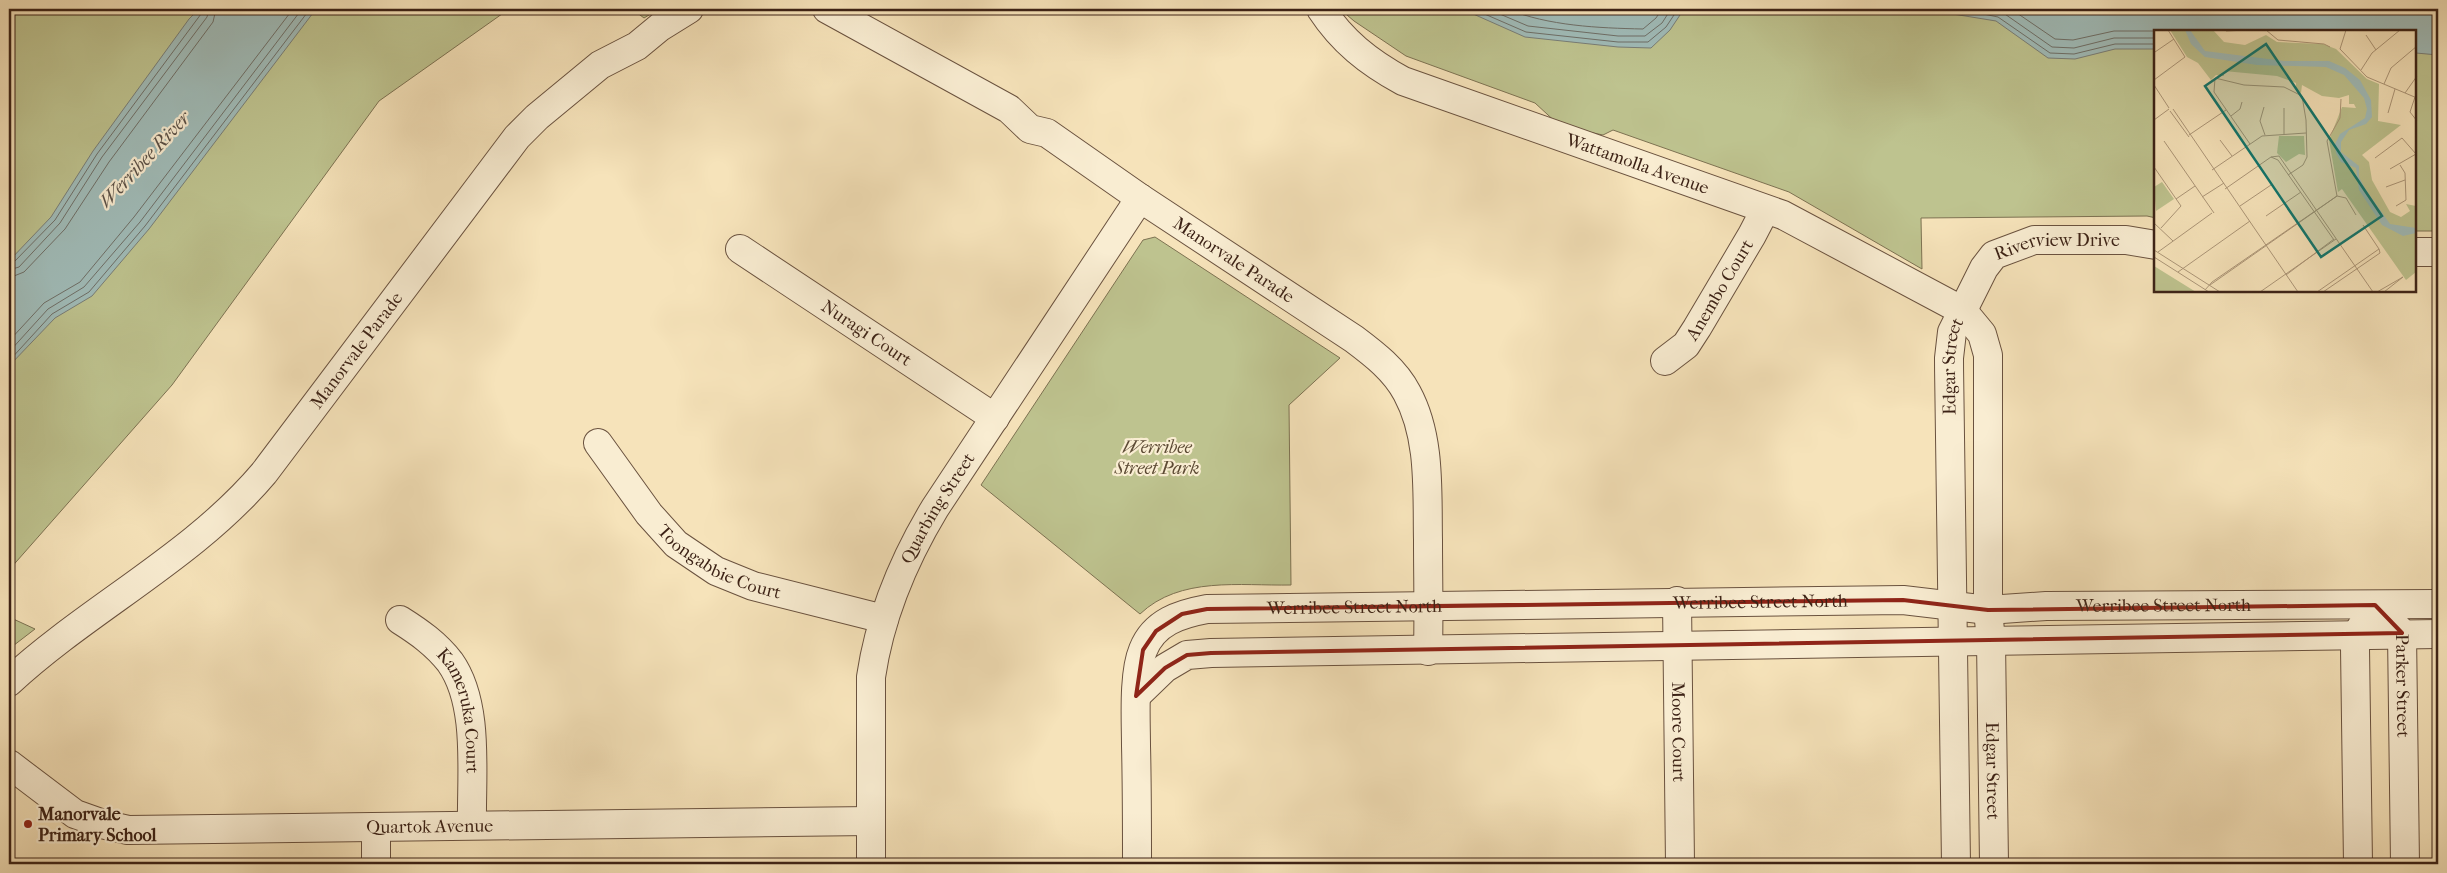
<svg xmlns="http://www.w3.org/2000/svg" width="2447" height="873" viewBox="0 0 2447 873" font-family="'IM FELL French Canon',serif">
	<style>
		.green { fill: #bec38f; stroke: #7d7252 }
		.water { fill: #a0bcb9; stroke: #787e78 }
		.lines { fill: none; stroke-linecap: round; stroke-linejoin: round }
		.shore { stroke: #6e6f68; stroke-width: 1 }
		.minor-casing { stroke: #6a523f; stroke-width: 30 }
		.minor { stroke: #f9edd2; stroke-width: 28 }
		.marked { fill: none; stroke: #8f2418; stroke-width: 4; stroke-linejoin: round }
		.poi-dot { fill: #8f2418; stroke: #f9edd2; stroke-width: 2 }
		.labels { text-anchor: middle; stroke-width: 4.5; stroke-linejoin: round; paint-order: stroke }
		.street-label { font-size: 18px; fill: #3c2216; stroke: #f9edd2 }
		.park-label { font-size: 18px; font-style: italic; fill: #5c4a34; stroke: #f9edd2 }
		.poi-label { font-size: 18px; font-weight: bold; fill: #3c2216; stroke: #f9edd2; text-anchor: start }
		.water-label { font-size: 19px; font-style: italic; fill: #5a5047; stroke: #f9edd2 }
		.inset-road { fill: none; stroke: #ac9678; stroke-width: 1 }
		.view { fill: #0f766e; fill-opacity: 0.15; stroke: #0f766e; stroke-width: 2.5 }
		.inset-edge { fill: none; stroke: #3c2216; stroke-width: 2.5 }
	</style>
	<rect width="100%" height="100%" fill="#f6e3ba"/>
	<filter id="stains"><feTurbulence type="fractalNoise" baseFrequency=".004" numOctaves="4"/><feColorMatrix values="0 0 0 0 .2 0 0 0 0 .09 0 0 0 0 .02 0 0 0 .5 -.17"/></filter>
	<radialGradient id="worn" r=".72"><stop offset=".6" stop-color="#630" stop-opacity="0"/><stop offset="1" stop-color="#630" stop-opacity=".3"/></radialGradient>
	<g class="green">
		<path d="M 9,9 L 509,9 L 379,101 L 172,385 L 9,570 Z"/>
		<path d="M 632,9 L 659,9 L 644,18 Z"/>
		<path d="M 1340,9 L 2438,9 L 2438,231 L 2416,231 L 2416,31 L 2156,31 L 2156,218 L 2147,216 L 1921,218 L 1922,269 L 1789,192 L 1613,130 L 1603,135 L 1560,126 L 1535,103 L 1406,56 L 1354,21 Z"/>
		<path d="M 1155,237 L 1340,358 L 1289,405 L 1291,585 C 1240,586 1180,576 1140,614 L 981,485 L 1143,240 Z"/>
		<path d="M 9,617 L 35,629 L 9,649 Z"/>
	</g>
	<g class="water">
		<path d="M 199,9 L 316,9 L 149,229 L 92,296 L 55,318 L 9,366 L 9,261 L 51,217 L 93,151 L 189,19 Z"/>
		<path d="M 1462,9 L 1684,9 L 1670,30 L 1651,48 L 1618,47 L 1525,37 Z"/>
		<path d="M 1922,9 L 2438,9 L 2438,55 L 2416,53 L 2416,31 L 2156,31 L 2156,49 L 2115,49 L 2075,59 L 2048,58 L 1996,21 Z"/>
	</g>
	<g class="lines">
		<g class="shore">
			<path d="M 1473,9 L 1526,32 L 1618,42 L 1648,42 L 1666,27 L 1678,9"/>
			<path d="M 1488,9 L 1528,26 L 1618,36 L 1645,36 L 1662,23 L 1671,9"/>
			<path d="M 1507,9 C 1549,26 1598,28 1643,29 L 1656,18 L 1662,9"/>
			<path d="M 1959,9 L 1998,17 L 2050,53 L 2074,54 L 2115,44 L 2156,44"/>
			<path d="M 1990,9 L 2002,12 L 2052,47 L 2074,48 L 2114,38 L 2156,38"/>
			<path d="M 2011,9 L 2055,39 L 2073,40 L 2114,31 L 2160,31"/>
			<path d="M 9,264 L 14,262 L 55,220 L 97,154 L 201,14 L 202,9"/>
			<path d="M 9,270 L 19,267 L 60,223 L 102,157 L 207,17 L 209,9"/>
			<path d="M 9,278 L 24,272 L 65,229 L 109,162 L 213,22 L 216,9"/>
			<path d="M 9,341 L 44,303 L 80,282 L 134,217 L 293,9"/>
			<path d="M 9,352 L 48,309 L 84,287 L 140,222 L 302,9"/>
			<path d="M 9,361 L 52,314 L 89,292 L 145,226 L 310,9"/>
		</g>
		<g class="minor-casing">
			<g id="minor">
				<path id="s1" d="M 827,9 L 1009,109 L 1030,129 L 1047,133 L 1140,198 L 1354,339 C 1374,354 1395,370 1407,393 C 1431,437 1427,491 1428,540 C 1428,577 1429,614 1428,651"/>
				<path id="s2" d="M 1321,9 C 1342,41 1368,62 1403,81 L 1783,215 L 1963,311 L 1982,334 L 1988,355 L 1988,610 L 1991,641 L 1994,864"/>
				<path id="s3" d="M 740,249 L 995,418"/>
				<path d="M 2416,252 L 2438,252"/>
				<path id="s4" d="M 1665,361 L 1686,345 L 1697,328 L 1752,235 L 1765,210"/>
				<path id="s5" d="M 598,443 L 649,514 L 676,544 L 716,571 L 753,586 L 884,619"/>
				<path id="s6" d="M 1677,601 L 1680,864"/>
				<path id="s7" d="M 400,620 C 419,632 436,644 450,662 C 480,704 471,775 472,824"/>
				<path id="s8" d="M 9,682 C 89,608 193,557 264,473 L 517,137 L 537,117 L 600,65 L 637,46 L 660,27 L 689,9"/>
				<path d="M 1136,696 L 1165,668 L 1187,655 L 1211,653 L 2438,634"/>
				<path id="s9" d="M 9,764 L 75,814 L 106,825 L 128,830 L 871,821"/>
				<path d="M 376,827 L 376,864"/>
				<path id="s10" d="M 871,864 L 871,677 C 880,616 903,561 935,508 L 1140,198"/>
				<path id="s11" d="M 1137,864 C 1137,825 1137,785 1136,746 C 1136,720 1133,674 1143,650 C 1154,622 1180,614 1207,609 L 1903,600 L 1988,610 L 2046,606 L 2438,604"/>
				<path id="s12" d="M 1956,864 C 1955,696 1950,527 1949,358 L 1952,332 L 1984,268 L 1994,255 L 2034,240 L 2126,240 L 2156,245"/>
				<path id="s13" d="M 2358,864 L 2355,648 L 2357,634 L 2375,605 L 2402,633 L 2405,864"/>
			</g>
		</g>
		<use href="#minor" class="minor"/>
	</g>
	<path class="marked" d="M 1903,600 L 1988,610 L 2375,605 L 2402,633 L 1211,653 L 1187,655 L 1165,668 L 1136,696 L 1143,650 L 1156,631 L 1182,614 L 1207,609 Z"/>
	<circle class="poi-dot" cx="28" cy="824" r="5"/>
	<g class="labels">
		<g class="street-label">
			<text dy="6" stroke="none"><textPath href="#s2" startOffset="359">Wattamolla Avenue</textPath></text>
			<text dy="6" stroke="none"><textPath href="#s12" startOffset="685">Riverview Drive</textPath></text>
			<text dy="6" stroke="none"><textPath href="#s1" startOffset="480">Manorvale Parade</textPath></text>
			<text dy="6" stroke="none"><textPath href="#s4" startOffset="91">Anembo Court</textPath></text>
			<text dy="6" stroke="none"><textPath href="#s3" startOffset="152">Nuragi Court</textPath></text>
			<text dy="6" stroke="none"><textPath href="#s8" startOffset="484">Manorvale Parade</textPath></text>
			<text dy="6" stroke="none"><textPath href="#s12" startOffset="498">Edgar Street</textPath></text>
			<text dy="6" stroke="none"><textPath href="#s10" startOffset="370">Quarbing Street</textPath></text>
			<text dy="6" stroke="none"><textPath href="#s5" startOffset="175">Toongabbie Court</textPath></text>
			<text dy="6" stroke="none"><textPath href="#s11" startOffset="848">Werribee Street North</textPath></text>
			<text dy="6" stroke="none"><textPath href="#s11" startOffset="1252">Werribee Street North</textPath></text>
			<text dy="6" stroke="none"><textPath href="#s11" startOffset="442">Werribee Street North</textPath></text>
			<text dy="6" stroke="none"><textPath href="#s13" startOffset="356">Parker Street</textPath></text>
			<text dy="6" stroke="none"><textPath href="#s7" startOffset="116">Kameruka Court</textPath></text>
			<text dy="6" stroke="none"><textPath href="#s6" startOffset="131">Moore Court</textPath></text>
			<text dy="6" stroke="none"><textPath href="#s2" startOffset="1185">Edgar Street</textPath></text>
			<text dy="6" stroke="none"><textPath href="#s9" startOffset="440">Quartok Avenue</textPath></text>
		</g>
		<g class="park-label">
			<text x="1157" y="453">Werribee<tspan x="1157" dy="21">Street Park</tspan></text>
		</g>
		<g class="poi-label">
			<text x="38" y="820">Manorvale<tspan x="38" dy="21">Primary School</tspan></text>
		</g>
		<g class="water-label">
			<text transform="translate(144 159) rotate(-47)" y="7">Werribee River</text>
		</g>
	</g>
	<g transform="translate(2154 30)">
		<rect width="262" height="262" fill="#f6e3ba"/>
		<path d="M 16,0 L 59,0 L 70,12 L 91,15 L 112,5 L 123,12 L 169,14 L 182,19 L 213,49 L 225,54 L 224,91 L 247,95 L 208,125 L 215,132 L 218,150 L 236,182 L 247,187 L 256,181 L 252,174 L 262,176 L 262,242 L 252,250 L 188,159 L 184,162 L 175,110 L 188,77 L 202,78 L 200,74 L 195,74 L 195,65 L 185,68 L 168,66 L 148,55 L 147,63 L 142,60 L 142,53 L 123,46 L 70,41 L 70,46 L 62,45 L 57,50 L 44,33 L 33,27 ZM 125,106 L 150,106 L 151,125 L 145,124 L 132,132 L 123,123 ZM 8,152 L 20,169 L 2,181 L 0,157 ZM 0,236 L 42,262 L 0,262 Z" fill="#bec38f"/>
		<path d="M 31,0 L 36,0 L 51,21 L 130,31 L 175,31 L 191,38 L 206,50 L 217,70 L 218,87 L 212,94 L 195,100 L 187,112 L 187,122 L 205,136 L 205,147 L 212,160 L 236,194 L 262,198 L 262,203 L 249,206 L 228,195 L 205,160 L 202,138 L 187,132 L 182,123 L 181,114 L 186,104 L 211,88 L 213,79 L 210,68 L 190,45 L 172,37 L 103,35 L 51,27 L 37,14 Z" fill="#a0bcb9"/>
		<path class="inset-road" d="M 112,0 L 124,10 L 170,14 L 176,17M 192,0 L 186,19 L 213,47 L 263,68M 72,1 L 93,0M 212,5 L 222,20M 1,22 L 20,9M 207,40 L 218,23 L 246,0M 0,50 L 31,27 L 14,0M 230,54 L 237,38 L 263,16M 0,55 L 15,78M 251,63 L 263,46M 261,67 L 256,82 L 263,91M 110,77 L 106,91 L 111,105M 130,78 L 130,104M 19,79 L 144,262M 16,81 L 35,107M 234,83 L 241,59M 77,86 L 86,79 L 88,72M 0,90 L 15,79M 35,105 L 72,80M 66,110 L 78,126M 10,111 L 60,183M 96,114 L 60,62 L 61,48 L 90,55 L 130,57 L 148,66 L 152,90 L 153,127 L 149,135 L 134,145M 117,127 L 124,130 L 180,210M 221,128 L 248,108 L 262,124M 0,137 L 27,176 L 7,198M 236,139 L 262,124M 58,140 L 108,106 L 152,103M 232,157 L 251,150M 71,159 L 117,127 L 125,126 L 219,262M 183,166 L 173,111 L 186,88 L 187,69M 183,166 L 192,168 L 202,185M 48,167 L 70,153M 22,169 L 41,156M 86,176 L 117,155M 242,176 L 252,170 L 251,143 L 246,135M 112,186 L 147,162M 0,193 L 19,211M 209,195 L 225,219M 0,220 L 66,262M 4,222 L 58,183M 0,227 L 55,262M 24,242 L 96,191M 132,245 L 180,209M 56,255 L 183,166M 51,260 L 58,252 L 183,166M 106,262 L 182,209M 163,262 L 225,219M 169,262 L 226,223 L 225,219M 223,262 L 249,247 L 230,262"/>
		<path class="view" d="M 112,14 L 228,186 L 167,227 L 51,56 Z"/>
		<rect width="262" height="262" class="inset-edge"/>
	</g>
	<rect width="2447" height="873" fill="none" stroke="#f6e3ba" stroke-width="30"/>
	<rect x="10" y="10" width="2427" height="853" fill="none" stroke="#3c2216" stroke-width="2.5"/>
	<rect x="15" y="15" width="2417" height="843" fill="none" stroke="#3c2216"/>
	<rect width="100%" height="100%" filter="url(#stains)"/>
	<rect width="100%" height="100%" fill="url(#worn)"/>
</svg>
